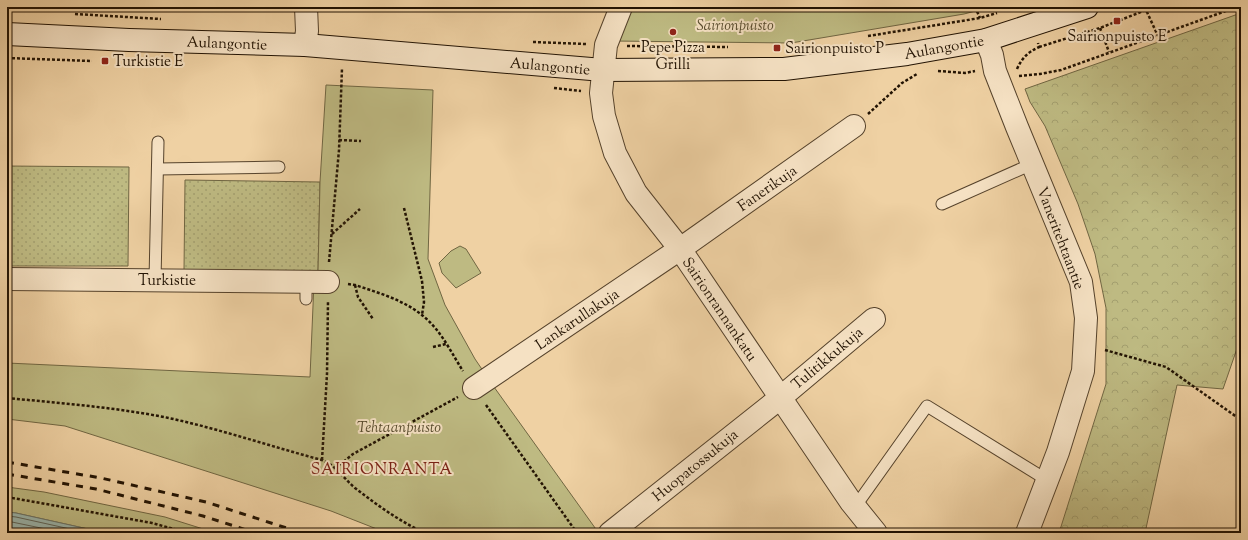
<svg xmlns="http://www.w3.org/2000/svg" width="1248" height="540" viewBox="0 0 1248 540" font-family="'Sorts Mill Goudy',serif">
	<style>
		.grass { fill: url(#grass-dots); stroke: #706642 }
		.forest { fill: url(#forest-crowns); stroke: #706642 }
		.green { fill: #beba82; stroke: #706642 }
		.water { fill: #9bb6ad; stroke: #6b7569 }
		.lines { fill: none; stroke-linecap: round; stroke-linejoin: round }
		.shore { stroke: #5e6458; stroke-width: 1 }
		.service-casing { stroke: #55422b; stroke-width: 13 }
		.minor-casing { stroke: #55422b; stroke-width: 24 }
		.secondary-casing { stroke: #221303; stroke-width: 24 }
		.path { stroke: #221303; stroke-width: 2.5; stroke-dasharray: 3 2; stroke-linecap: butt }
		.service { stroke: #f5e1c3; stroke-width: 11 }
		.minor { stroke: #f5e1c3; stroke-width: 22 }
		.secondary { stroke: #f5e1c3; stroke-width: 22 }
		.rail { stroke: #221303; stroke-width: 3; stroke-dasharray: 7 7; stroke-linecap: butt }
		.poi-dot { fill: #8f2418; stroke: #f5e1c3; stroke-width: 1.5 }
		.labels { text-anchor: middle; stroke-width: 4; stroke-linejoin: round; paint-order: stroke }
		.park-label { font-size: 15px; font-style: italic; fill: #594d2f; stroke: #f5e1c3 }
		.poi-label { font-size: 15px; fill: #221303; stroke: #f5e1c3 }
		.street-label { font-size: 15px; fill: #221303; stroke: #f5e1c3 }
		.neighbourhood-label { font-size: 16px; letter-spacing: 1px; fill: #7a1f14; stroke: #f5e1c3 }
	</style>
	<defs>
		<pattern id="grass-dots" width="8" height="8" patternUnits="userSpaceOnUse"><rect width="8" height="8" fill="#beba82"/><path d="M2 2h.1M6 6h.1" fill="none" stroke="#a39f6f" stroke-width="1.8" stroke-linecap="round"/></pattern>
		<pattern id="forest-crowns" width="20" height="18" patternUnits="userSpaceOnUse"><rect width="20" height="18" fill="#beba82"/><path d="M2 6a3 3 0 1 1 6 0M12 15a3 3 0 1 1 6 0" fill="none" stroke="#a39f6f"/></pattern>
	</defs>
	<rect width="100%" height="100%" fill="#efd1a3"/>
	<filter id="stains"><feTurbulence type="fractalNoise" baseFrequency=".005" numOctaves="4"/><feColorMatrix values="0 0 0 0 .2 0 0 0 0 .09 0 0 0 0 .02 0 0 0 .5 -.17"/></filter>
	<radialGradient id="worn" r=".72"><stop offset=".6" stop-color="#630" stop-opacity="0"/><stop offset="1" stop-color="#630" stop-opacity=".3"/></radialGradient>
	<g class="grass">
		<path d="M 7,166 L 129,167 L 128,266 L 7,266 Z"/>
		<path d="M 185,180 L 320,182 L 318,272 L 184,270 Z"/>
	</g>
	<path class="forest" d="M 1241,13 L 1241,337 L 1223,389 L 1177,385 L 1145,533 L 1059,533 L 1106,384 L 1106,308 L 1095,254 L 1078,204 L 1045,126 L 1030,102 L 1025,89 Z"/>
	<g class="green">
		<path d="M 630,7 L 991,7 L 964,14 L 791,43 L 613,41 Z"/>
		<path d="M 326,85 L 433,90 L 428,259 L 445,305 L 475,359 L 494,387 L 598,532 L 596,533 L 387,533 L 331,511 L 65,426 L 7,419 L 7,363 L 310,377 L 314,282 L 318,272 L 320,182 Z"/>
		<path d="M 460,246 L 466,249 L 481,273 L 456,288 L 442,273 L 439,263 L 451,251 Z"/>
		<path d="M 7,487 L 44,492 L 165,517 L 216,533 L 100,533 L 97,531 L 16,513 L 7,512 Z"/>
	</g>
	<path class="water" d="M 7,512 L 16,513 L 97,531 L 100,533 L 7,533 Z"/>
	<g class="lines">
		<g class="shore">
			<path d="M 7,516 L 16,517 L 88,533"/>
			<path d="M 7,521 L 65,533"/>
		</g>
		<g class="service-casing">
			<g id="service">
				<path d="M 158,169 L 279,167"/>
				<path d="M 942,204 L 1032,164"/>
				<path d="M 155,280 L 158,142"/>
				<path d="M 306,299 L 306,281"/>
				<path d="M 855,507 L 927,406 L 1047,480"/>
			</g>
		</g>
		<g class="minor-casing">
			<g id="minor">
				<path d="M 621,7 L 606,45 L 601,93 L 604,116 L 615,153 L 636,193 L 680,249 L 851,502 L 876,533"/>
				<path d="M 986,40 L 992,55 L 995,71 L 1017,127 L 1081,282 L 1086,318 L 1083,371 L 1058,452 L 1027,533"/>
				<path d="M 305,45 L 307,31 L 306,7"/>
				<path d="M 7,279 L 328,282"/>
				<path d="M 474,388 L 680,249 L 854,126"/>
				<path d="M 610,533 L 780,398 L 874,319"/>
			</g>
		</g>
		<g class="secondary-casing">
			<path id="secondary" d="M 7,34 L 129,40 L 305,45 L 603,70 L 784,69 L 907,54 L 986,40 L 1087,7"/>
		</g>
		<g class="path">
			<path d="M 975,7 L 980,18"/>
			<path d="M 75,14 L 161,19"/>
			<path d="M 1100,28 L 1109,52"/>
			<path d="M 868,36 L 980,18 L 997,13"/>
			<path d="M 533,42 L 586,44"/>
			<path d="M 627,46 L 728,47"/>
			<path d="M 1039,47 L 1100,28 L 1146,10 L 1158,36"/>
			<path d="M 7,58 L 92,61"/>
			<path d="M 1017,69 C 1022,58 1028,52 1039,47 L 1038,43"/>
			<path d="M 938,71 L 965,73 L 975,71"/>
			<path d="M 1019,76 L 1040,74 L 1061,70 L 1237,7"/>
			<path d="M 554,88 L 581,91"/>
			<path d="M 868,114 L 902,83 L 917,74"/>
			<path d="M 339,140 L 361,141"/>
			<path d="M 404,208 L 422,281 L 424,302 L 422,315"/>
			<path d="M 332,234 L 360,209"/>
			<path d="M 329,262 L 339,150 L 342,68"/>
			<path d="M 348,284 L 355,285 C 385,295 415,303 436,329 C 446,341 454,357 463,371"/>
			<path d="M 355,285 L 358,297 L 373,319"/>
			<path d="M 433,347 L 446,344"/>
			<path d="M 1105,350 L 1166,367 L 1241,420"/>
			<path d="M 7,398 C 59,403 112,407 164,417 C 217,428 269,446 322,460 C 337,466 343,478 355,488 C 377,505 399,521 425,533"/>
			<path d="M 486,405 L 577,533"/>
			<path d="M 322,460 L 327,374 L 328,301"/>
			<path d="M 336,468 L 353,454 L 458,397"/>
			<path d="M 7,497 L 152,523 L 188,533"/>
		</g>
		<use href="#service" class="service"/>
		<use href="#minor" class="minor"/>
		<use href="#secondary" class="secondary"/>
		<g class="rail">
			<path d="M 7,462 L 101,478 L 206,502 L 302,533"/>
			<path d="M 7,474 L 96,489 L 203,516 L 256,533"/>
		</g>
	</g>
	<g class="poi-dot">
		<rect x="1113" y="17" width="8" height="8" rx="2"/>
		<circle cx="673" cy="32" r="4"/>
		<rect x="773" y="44" width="8" height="8" rx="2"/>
		<rect x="101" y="57" width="8" height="8" rx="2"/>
	</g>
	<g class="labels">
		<g class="park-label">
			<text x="735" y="30">Sairionpuisto</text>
			<text x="399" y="432">Tehtaanpuisto</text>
		</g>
		<g class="poi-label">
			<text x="1117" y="41">Sairionpuisto E</text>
			<text x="673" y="52">Pepe Pizza<tspan x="673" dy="17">Grilli</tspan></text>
			<text x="785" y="53" text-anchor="start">Sairionpuisto P</text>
			<text x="113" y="66" text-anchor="start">Turkistie E</text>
		</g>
		<g class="street-label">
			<text transform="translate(227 43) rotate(2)" y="5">Aulangontie</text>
			<text transform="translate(944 47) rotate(-10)" y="5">Aulangontie</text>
			<text transform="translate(550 66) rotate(5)" y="5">Aulangontie</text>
			<text transform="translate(767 188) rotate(-35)" y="5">Fanerikuja</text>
			<text transform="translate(1061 238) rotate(69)" y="5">Vaneritehtaantie</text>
			<text x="167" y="285">Turkistie</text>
			<text transform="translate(720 309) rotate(56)" y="5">Sairionrannankatu</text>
			<text transform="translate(577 319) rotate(-34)" y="5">Lankarullakuja</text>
			<text transform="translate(827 358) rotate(-40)" y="5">Tulitikkukuja</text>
			<text transform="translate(695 465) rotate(-39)" y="5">Huopatossukuja</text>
		</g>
		<g class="neighbourhood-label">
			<text x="382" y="474">SAIRIONRANTA</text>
		</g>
	</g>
	<rect width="1248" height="540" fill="none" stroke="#efd1a3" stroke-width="24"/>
	<rect x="8" y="8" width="1232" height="524" fill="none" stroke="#221303" stroke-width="2"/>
	<rect x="12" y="12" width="1224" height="516" fill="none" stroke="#221303"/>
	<rect width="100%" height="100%" filter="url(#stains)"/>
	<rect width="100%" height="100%" fill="url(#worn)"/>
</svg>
